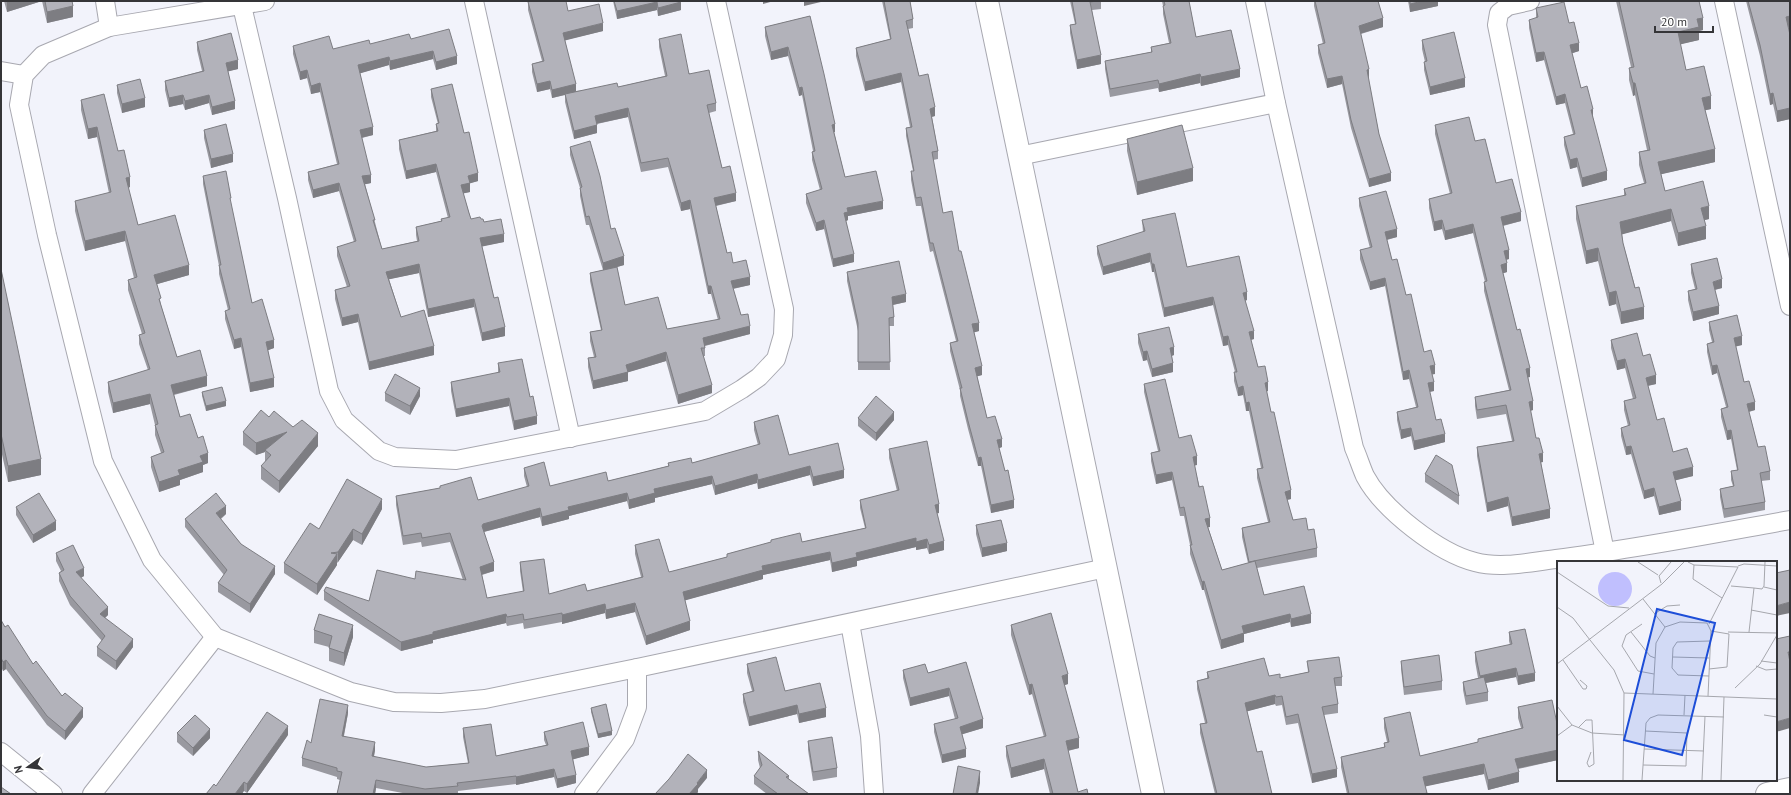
<svg xmlns="http://www.w3.org/2000/svg" width="1791" height="795" viewBox="0 0 1791 795" font-family="'PT Sans',sans-serif">
	<style>
		.lines { fill: none; stroke-linecap: round; stroke-linejoin: round }
		.street-casing { stroke: #a8a8b0; stroke-width: 20 }
		.secondary-casing { stroke: #a8a8b0; stroke-width: 24 }
		.street { stroke: #fff; stroke-width: 18 }
		.secondary { stroke: #fff; stroke-width: 22 }
		.wall { fill: #9999a0 }
		.shaded-wall { fill: #7d7d82 }
		.building { fill: #b2b2ba; stroke: #7d7d82 }
		.inset-road { fill: none; stroke: #a6a7ad; stroke-width: 1 }
		.view { fill: #1d4ed8; fill-opacity: 0.15; stroke: #1d4ed8; stroke-width: 2 }
		.inset-edge { fill: none; stroke: #353538; stroke-width: 2 }
	</style>
	<rect width="100%" height="100%" fill="#f2f3fb"/>
	<g class="lines">
		<g class="street-casing">
			<g id="street">
				<path d="M 105,1 L 109,27"/>
				<path d="M 265,1 L 109,27 L 43,55 L 24,75 L 19,105 L 47,235 L 103,461 L 152,560 L 215,637 L 351,692 L 394,702 L 441,703 L 485,699 L 637,668 L 1106,568"/>
				<path d="M 474,1 L 571,438"/>
				<path d="M 1255,1 L 1276,103 L 1354,448 C 1358,457 1361,467 1365,476 C 1383,510 1439,553 1475,562 C 1501,569 1530,562 1556,559 C 1635,549 1712,534 1790,520"/>
				<path d="M 1530,1 L 1508,6 L 1499,13 L 1497,25 L 1605,552"/>
				<path d="M 1724,1 L 1790,306"/>
				<path d="M 242,6 L 287,198 L 329,391 L 344,420 L 379,451 L 395,457 L 456,460 L 705,411 L 742,389 L 759,377 L 776,359 L 783,335 L 784,309 L 716,1"/>
				<path d="M 1,71 L 24,75"/>
				<path d="M 1019,156 L 1276,103"/>
				<path d="M 850,623 L 870,736 L 874,794"/>
				<path d="M 1,752 L 53,794"/>
				<path d="M 92,794 L 215,637"/>
				<path d="M 584,794 L 625,739 L 637,707 L 637,668"/>
			</g>
		</g>
		<g class="secondary-casing">
			<g id="secondary">
				<path d="M 987,1 L 1153,794"/>
				<path d="M 1767,794 L 1790,789"/>
			</g>
		</g>
		<use href="#street" class="street"/>
		<use href="#secondary" class="secondary"/>
	</g>
	<g class="wall">
		<path d="M 4,1 L 72,1 L 73,17 L 47,23 L 42,1 L 7,12 Z"/>
		<path d="M 613,1 L 680,1 L 681,10 L 658,16 L 657,10 L 617,19 Z"/>
		<path d="M 882,1 L 910,1 L 913,19 L 913,28 L 908,29 L 919,76 L 935,116 L 932,117 L 938,151 L 938,159 L 933,160 L 943,213 L 959,251 L 979,331 L 974,332 L 982,375 L 977,376 L 987,418 L 1002,447 L 999,448 L 1014,508 L 991,513 L 981,466 L 978,466 L 968,429 L 960,396 L 960,390 L 950,351 L 950,343 L 956,341 L 933,251 L 930,252 L 921,206 L 916,206 L 911,180 L 911,171 L 913,171 L 906,136 L 906,128 L 910,127 L 901,82 L 865,91 L 856,56 L 856,48 L 890,39 Z"/>
		<path d="M 1070,1 L 1101,1 L 1101,9 L 1092,10 L 1101,64 L 1077,69 L 1070,33 L 1070,25 L 1075,24 Z"/>
		<path d="M 1162,1 L 1189,1 L 1196,37 L 1240,77 L 1201,86 L 1200,83 L 1159,92 L 1158,88 L 1110,97 L 1105,69 L 1105,61 L 1151,52 L 1151,47 L 1169,43 L 1163,14 L 1163,6 Z"/>
		<path d="M 1314,1 L 1378,1 L 1383,27 L 1361,34 L 1369,78 L 1368,78 L 1379,134 L 1391,181 L 1369,187 L 1351,128 L 1342,84 L 1327,88 L 1318,53 L 1318,45 L 1323,44 L 1314,6 Z"/>
		<path d="M 1408,1 L 1438,1 L 1438,6 L 1410,12 Z"/>
		<path d="M 1616,1 L 1699,1 L 1703,30 L 1699,31 L 1699,40 L 1680,44 L 1686,70 L 1711,109 L 1705,110 L 1715,162 L 1661,174 L 1665,191 L 1709,219 L 1704,220 L 1706,239 L 1678,246 L 1671,221 L 1622,234 L 1623,243 L 1644,319 L 1621,324 L 1616,304 L 1609,306 L 1598,261 L 1586,264 L 1576,219 L 1576,206 L 1624,196 L 1624,189 L 1644,183 L 1639,165 L 1639,152 L 1647,150 L 1635,95 L 1633,96 L 1629,80 L 1629,68 L 1631,67 Z"/>
		<path d="M 1746,1 L 1790,1 L 1790,27 L 1788,28 L 1790,35 L 1790,119 L 1777,122 L 1773,104 L 1770,105 L 1760,56 Z"/>
		<path d="M 528,2 L 568,11 L 603,31 L 565,40 L 576,91 L 618,87 L 665,76 L 659,47 L 659,39 L 716,103 L 716,111 L 709,113 L 722,168 L 736,201 L 716,206 L 727,253 L 733,263 L 750,285 L 733,289 L 741,315 L 750,334 L 705,346 L 705,356 L 703,356 L 712,393 L 678,404 L 666,361 L 628,372 L 628,381 L 593,389 L 588,367 L 588,358 L 594,357 L 590,341 L 590,332 L 601,330 L 590,281 L 590,273 L 603,270 L 589,225 L 586,225 L 580,196 L 580,188 L 570,155 L 570,147 L 611,229 L 624,265 L 617,267 L 625,305 L 667,329 L 718,320 L 711,294 L 708,294 L 690,209 L 681,211 L 668,167 L 641,172 L 628,117 L 597,124 L 597,133 L 574,139 L 565,102 L 565,95 L 552,98 L 550,89 L 537,92 L 532,72 L 532,64 L 542,61 L 528,10 Z"/>
		<path d="M 1536,8 L 1569,23 L 1579,51 L 1572,53 L 1581,88 L 1593,118 L 1607,180 L 1582,187 L 1577,167 L 1570,169 L 1564,145 L 1564,137 L 1573,134 L 1565,103 L 1556,105 L 1544,60 L 1536,62 L 1529,28 L 1529,20 L 1536,18 Z"/>
		<path d="M 810,16 L 835,132 L 834,132 L 845,177 L 883,209 L 848,216 L 848,220 L 846,221 L 854,262 L 833,267 L 824,229 L 816,231 L 806,203 L 806,194 L 820,190 L 812,160 L 812,152 L 813,151 L 802,95 L 799,96 L 788,56 L 771,60 L 765,36 L 765,27 Z"/>
		<path d="M 411,39 L 457,64 L 436,70 L 433,59 L 390,70 L 389,65 L 360,73 L 373,135 L 362,138 L 371,183 L 365,184 L 382,249 L 417,241 L 416,235 L 416,227 L 441,221 L 441,219 L 448,218 L 436,172 L 406,179 L 399,149 L 399,140 L 436,131 L 436,124 L 438,124 L 431,97 L 431,89 L 464,133 L 478,181 L 470,183 L 470,192 L 463,193 L 471,219 L 481,219 L 504,242 L 482,246 L 494,298 L 505,336 L 482,341 L 474,307 L 428,317 L 419,273 L 389,279 L 401,317 L 434,355 L 369,370 L 358,322 L 342,326 L 335,299 L 335,290 L 347,287 L 337,256 L 337,247 L 354,242 L 339,191 L 313,198 L 308,180 L 308,172 L 337,164 L 320,92 L 311,94 L 307,78 L 300,80 L 293,54 L 293,46 L 333,49 L 370,44 Z"/>
		<path d="M 1422,40 L 1465,87 L 1430,95 L 1424,70 L 1424,62 L 1425,62 L 1422,49 Z"/>
		<path d="M 197,42 L 238,69 L 228,71 L 235,109 L 212,115 L 209,103 L 185,110 L 183,104 L 169,107 L 165,90 L 165,81 L 202,71 L 197,50 Z"/>
		<path d="M 117,85 L 145,107 L 122,113 L 117,93 Z"/>
		<path d="M 81,100 L 118,151 L 130,187 L 128,188 L 138,225 L 189,275 L 157,284 L 161,305 L 177,357 L 207,386 L 174,395 L 180,417 L 198,438 L 208,463 L 203,465 L 203,472 L 180,480 L 180,485 L 159,492 L 151,467 L 151,457 L 161,453 L 155,435 L 155,425 L 150,404 L 113,413 L 108,392 L 108,382 L 148,370 L 139,344 L 139,335 L 142,334 L 128,290 L 128,280 L 134,278 L 125,241 L 85,251 L 75,211 L 75,201 L 109,193 L 97,137 L 88,139 L 81,110 Z"/>
		<path d="M 1435,125 L 1475,141 L 1496,183 L 1521,221 L 1503,226 L 1509,259 L 1506,260 L 1507,272 L 1503,273 L 1517,330 L 1530,377 L 1528,377 L 1533,410 L 1530,411 L 1536,438 L 1543,462 L 1541,462 L 1550,518 L 1512,526 L 1508,506 L 1487,512 L 1477,456 L 1477,447 L 1512,441 L 1506,414 L 1477,419 L 1475,406 L 1475,397 L 1509,390 L 1484,291 L 1484,282 L 1485,282 L 1473,233 L 1445,240 L 1442,229 L 1434,231 L 1429,208 L 1429,199 L 1450,194 L 1435,134 Z"/>
		<path d="M 204,130 L 233,162 L 211,168 L 204,138 Z"/>
		<path d="M 1127,139 L 1193,181 L 1137,195 L 1127,151 Z"/>
		<path d="M 203,176 L 231,206 L 252,303 L 274,348 L 268,350 L 274,387 L 250,392 L 241,347 L 234,349 L 225,319 L 225,311 L 228,310 L 219,274 L 219,266 L 203,184 Z"/>
		<path d="M 1359,198 L 1397,237 L 1387,240 L 1392,260 L 1406,295 L 1424,352 L 1435,374 L 1432,374 L 1434,391 L 1429,392 L 1436,420 L 1445,442 L 1414,450 L 1411,436 L 1401,439 L 1397,420 L 1397,412 L 1416,407 L 1409,379 L 1403,380 L 1385,286 L 1370,290 L 1360,259 L 1360,250 L 1370,248 L 1359,206 Z"/>
		<path d="M 1142,220 L 1187,267 L 1247,300 L 1245,301 L 1254,339 L 1251,340 L 1258,367 L 1268,391 L 1266,391 L 1291,499 L 1287,500 L 1293,520 L 1308,530 L 1317,548 L 1317,557 L 1257,568 L 1264,595 L 1311,623 L 1291,627 L 1290,622 L 1244,634 L 1244,642 L 1221,649 L 1204,590 L 1202,590 L 1190,554 L 1190,545 L 1184,516 L 1180,516 L 1172,480 L 1156,484 L 1151,461 L 1151,453 L 1158,451 L 1144,392 L 1144,384 L 1197,465 L 1194,465 L 1210,527 L 1208,527 L 1222,570 L 1248,563 L 1242,537 L 1242,528 L 1268,522 L 1257,478 L 1257,469 L 1261,468 L 1249,411 L 1246,411 L 1243,395 L 1238,396 L 1234,381 L 1234,372 L 1235,372 L 1228,345 L 1223,346 L 1213,305 L 1164,317 L 1154,272 L 1152,272 L 1150,262 L 1103,275 L 1097,254 L 1097,246 L 1143,232 Z"/>
		<path d="M 1691,264 L 1722,288 L 1715,290 L 1719,314 L 1693,321 L 1688,300 L 1688,291 L 1695,289 L 1691,273 Z"/>
		<path d="M 1,269 L 41,475 L 8,482 L 1,450 Z"/>
		<path d="M 847,272 L 906,302 L 893,305 L 894,317 L 894,326 L 889,326 L 890,370 L 858,370 L 858,331 L 847,281 Z"/>
		<path d="M 1709,322 L 1742,345 L 1735,346 L 1744,382 L 1755,410 L 1749,412 L 1758,447 L 1770,471 L 1770,480 L 1761,481 L 1765,502 L 1765,510 L 1724,518 L 1720,497 L 1720,489 L 1733,486 L 1731,480 L 1731,471 L 1737,470 L 1731,439 L 1727,440 L 1721,417 L 1721,409 L 1726,407 L 1717,373 L 1712,375 L 1707,352 L 1707,344 L 1712,342 L 1709,330 Z"/>
		<path d="M 1138,334 L 1174,355 L 1172,356 L 1173,372 L 1152,377 L 1147,360 L 1143,361 L 1138,343 Z"/>
		<path d="M 1611,340 L 1643,356 L 1656,384 L 1648,386 L 1657,420 L 1673,452 L 1693,476 L 1675,480 L 1681,510 L 1659,515 L 1654,496 L 1644,499 L 1631,454 L 1626,455 L 1621,436 L 1621,428 L 1628,426 L 1624,410 L 1624,401 L 1633,399 L 1625,368 L 1617,370 L 1611,348 Z"/>
		<path d="M 498,363 L 530,397 L 537,424 L 514,430 L 509,406 L 456,417 L 451,391 L 451,382 L 498,373 Z"/>
		<path d="M 202,392 L 226,406 L 206,411 L 202,396 Z"/>
		<path d="M 385,393 L 420,396 L 410,415 L 385,401 Z"/>
		<path d="M 269,417 L 293,427 L 318,446 L 279,493 L 261,479 L 261,466 L 265,462 L 265,452 L 256,455 L 243,445 L 243,432 Z"/>
		<path d="M 858,418 L 894,420 L 876,441 L 858,426 Z"/>
		<path d="M 754,422 L 789,455 L 844,478 L 813,486 L 810,475 L 758,489 L 757,483 L 715,495 L 712,484 L 655,498 L 655,502 L 629,509 L 627,501 L 569,516 L 569,519 L 542,526 L 540,517 L 484,532 L 494,571 L 482,575 L 487,598 L 523,592 L 520,571 L 520,562 L 549,594 L 587,591 L 641,577 L 635,554 L 635,545 L 669,572 L 727,557 L 727,554 L 771,542 L 771,540 L 802,542 L 865,528 L 860,508 L 860,500 L 897,491 L 889,458 L 889,449 L 939,513 L 937,513 L 944,550 L 929,554 L 927,548 L 916,550 L 916,547 L 857,561 L 857,566 L 832,572 L 830,560 L 763,575 L 763,579 L 685,600 L 690,630 L 646,645 L 635,612 L 606,619 L 605,613 L 562,624 L 562,622 L 524,629 L 523,623 L 507,626 L 506,623 L 433,640 L 433,643 L 401,651 L 324,600 L 324,591 L 369,601 L 415,579 L 463,580 L 450,542 L 422,547 L 421,542 L 403,545 L 396,505 L 396,496 L 440,488 L 440,486 L 478,500 L 527,487 L 524,476 L 524,468 L 550,486 L 608,481 L 668,466 L 668,463 L 692,463 L 758,445 L 754,430 Z"/>
		<path d="M 1425,474 L 1459,496 L 1459,505 L 1425,482 Z"/>
		<path d="M 16,507 L 56,530 L 33,543 L 16,515 Z"/>
		<path d="M 382,509 L 362,545 L 353,540 L 338,562 L 337,563 L 337,565 L 317,595 L 284,573 L 284,563 L 319,529 Z"/>
		<path d="M 226,514 L 221,519 L 241,544 L 275,574 L 250,613 L 218,592 L 218,583 L 224,575 L 185,527 L 185,519 Z"/>
		<path d="M 976,525 L 1007,551 L 982,557 L 976,534 Z"/>
		<path d="M 56,553 L 84,576 L 81,578 L 108,615 L 105,618 L 133,647 L 116,670 L 97,656 L 97,647 L 102,641 L 70,605 L 59,581 L 59,573 L 61,571 L 56,561 Z"/>
		<path d="M 1,620 L 5,627 L 33,664 L 62,696 L 83,717 L 65,740 L 47,725 L 6,669 L 3,671 L 1,667 Z"/>
		<path d="M 1011,625 L 1068,684 L 1064,685 L 1079,748 L 1068,751 L 1078,792 L 1088,794 L 1050,794 L 1044,769 L 1011,778 L 1006,756 L 1006,746 L 1044,737 L 1032,694 L 1029,695 L 1011,635 Z"/>
		<path d="M 314,630 L 353,637 L 344,666 L 329,661 L 329,647 L 314,643 Z"/>
		<path d="M 1509,632 L 1535,681 L 1518,685 L 1516,677 L 1486,683 L 1488,692 L 1488,701 L 1466,705 L 1463,690 L 1463,682 L 1478,678 L 1475,661 L 1475,652 L 1510,645 L 1509,641 Z"/>
		<path d="M 1307,661 L 1342,677 L 1342,686 L 1335,686 L 1338,704 L 1338,713 L 1324,715 L 1337,777 L 1312,783 L 1298,723 L 1286,725 L 1282,705 L 1276,706 L 1275,704 L 1247,711 L 1257,752 L 1272,794 L 1215,794 L 1200,733 L 1200,724 L 1205,723 L 1197,689 L 1197,681 L 1207,678 L 1207,672 L 1280,678 L 1308,672 Z"/>
		<path d="M 1401,661 L 1442,681 L 1442,690 L 1404,695 L 1401,669 Z"/>
		<path d="M 966,662 L 983,728 L 962,734 L 966,757 L 942,763 L 934,732 L 934,724 L 955,719 L 949,696 L 910,706 L 903,678 L 903,670 L 928,673 Z"/>
		<path d="M 747,664 L 785,691 L 826,717 L 799,723 L 797,714 L 749,726 L 743,702 L 743,694 L 752,691 L 747,673 Z"/>
		<path d="M 1518,707 L 1558,728 L 1558,760 L 1518,769 L 1519,782 L 1488,790 L 1484,774 L 1425,786 L 1427,794 L 1347,794 L 1341,767 L 1341,757 L 1384,747 L 1384,743 L 1387,742 L 1384,728 L 1384,718 L 1420,756 L 1478,742 L 1478,739 L 1521,728 L 1518,718 Z"/>
		<path d="M 591,708 L 612,735 L 598,738 L 591,712 Z"/>
		<path d="M 348,713 L 344,736 L 375,750 L 374,757 L 426,767 L 468,763 L 463,737 L 463,728 L 496,756 L 546,745 L 544,740 L 544,732 L 589,755 L 573,759 L 576,783 L 557,788 L 554,777 L 516,785 L 516,784 L 458,791 L 458,794 L 408,794 L 376,788 L 375,794 L 337,794 L 340,780 L 337,779 L 337,777 L 302,766 L 302,758 L 311,743 Z"/>
		<path d="M 177,733 L 210,738 L 193,756 L 177,742 Z"/>
		<path d="M 288,735 L 247,793 L 244,791 L 206,794 Z"/>
		<path d="M 808,741 L 837,768 L 837,777 L 813,781 L 808,750 Z"/>
		<path d="M 758,751 L 789,776 L 789,779 L 809,794 L 767,794 L 754,784 L 754,776 L 760,768 L 758,760 Z"/>
	</g>
	<g class="shaded-wall">
		<path d="M 7,1 L 42,1 L 7,12 Z"/>
		<path d="M 763,1 L 774,1 L 763,4 Z"/>
		<path d="M 804,1 L 825,1 L 804,6 Z"/>
		<path d="M 1423,1 L 1438,1 L 1438,6 L 1410,12 L 1410,4 Z"/>
		<path d="M 657,2 L 657,10 L 617,19 L 617,11 Z"/>
		<path d="M 681,2 L 681,10 L 658,16 L 658,8 Z"/>
		<path d="M 73,6 L 73,17 L 47,23 L 47,12 Z"/>
		<path d="M 1790,16 L 1790,27 L 1786,28 L 1786,17 Z"/>
		<path d="M 1383,18 L 1383,27 L 1359,34 L 1359,26 Z"/>
		<path d="M 1703,18 L 1703,30 L 1699,31 L 1699,40 L 1678,45 L 1678,32 L 1697,19 Z"/>
		<path d="M 603,23 L 603,31 L 563,41 L 563,33 Z"/>
		<path d="M 1579,43 L 1579,51 L 1570,54 L 1570,45 Z"/>
		<path d="M 788,47 L 788,56 L 771,60 L 771,52 Z"/>
		<path d="M 433,51 L 433,59 L 390,70 L 390,61 Z"/>
		<path d="M 1544,52 L 1544,60 L 1536,62 L 1536,53 Z"/>
		<path d="M 1101,55 L 1101,64 L 1077,69 L 1077,60 Z"/>
		<path d="M 457,56 L 457,64 L 436,70 L 436,62 Z"/>
		<path d="M 389,57 L 389,65 L 358,74 L 358,65 Z"/>
		<path d="M 238,60 L 238,69 L 226,72 L 226,63 Z"/>
		<path d="M 1240,69 L 1240,77 L 1201,86 L 1201,77 Z"/>
		<path d="M 1369,69 L 1369,78 L 1367,78 L 1367,70 Z"/>
		<path d="M 307,70 L 307,78 L 300,80 L 300,72 Z"/>
		<path d="M 901,73 L 901,82 L 865,91 L 865,82 Z"/>
		<path d="M 1200,74 L 1200,83 L 1159,92 L 1159,84 Z"/>
		<path d="M 1342,76 L 1342,84 L 1327,88 L 1327,79 Z"/>
		<path d="M 1465,78 L 1465,87 L 1430,95 L 1430,87 Z"/>
		<path d="M 550,81 L 550,89 L 537,92 L 537,84 Z"/>
		<path d="M 320,83 L 320,92 L 311,94 L 311,86 Z"/>
		<path d="M 1633,83 L 1635,83 L 1635,95 L 1633,96 Z"/>
		<path d="M 576,84 L 576,92 L 552,98 L 552,90 Z"/>
		<path d="M 802,87 L 802,95 L 799,96 L 799,88 Z"/>
		<path d="M 1773,93 L 1773,104 L 1770,105 L 1770,94 Z"/>
		<path d="M 1565,94 L 1565,103 L 1556,105 L 1556,97 Z"/>
		<path d="M 183,95 L 183,104 L 169,107 L 169,98 Z"/>
		<path d="M 209,95 L 209,103 L 185,110 L 185,101 Z"/>
		<path d="M 1711,96 L 1711,109 L 1702,111 L 1702,98 Z"/>
		<path d="M 145,98 L 145,107 L 122,113 L 122,104 Z"/>
		<path d="M 235,101 L 235,109 L 212,115 L 212,107 Z"/>
		<path d="M 935,107 L 935,116 L 930,117 L 930,109 Z"/>
		<path d="M 628,108 L 628,117 L 595,124 L 595,116 Z"/>
		<path d="M 1790,108 L 1790,119 L 1777,122 L 1777,111 Z"/>
		<path d="M 1593,109 L 1593,118 L 1591,119 L 1591,110 Z"/>
		<path d="M 835,124 L 835,132 L 832,133 L 832,125 Z"/>
		<path d="M 597,125 L 597,133 L 574,139 L 574,131 Z"/>
		<path d="M 97,127 L 97,137 L 88,139 L 88,129 Z"/>
		<path d="M 373,127 L 373,135 L 360,138 L 360,130 Z"/>
		<path d="M 1715,149 L 1715,162 L 1658,175 L 1658,162 Z"/>
		<path d="M 233,154 L 233,162 L 211,168 L 211,159 Z"/>
		<path d="M 1577,158 L 1577,167 L 1570,169 L 1570,160 Z"/>
		<path d="M 436,164 L 436,172 L 406,179 L 406,171 Z"/>
		<path d="M 1193,168 L 1193,181 L 1137,195 L 1137,182 Z"/>
		<path d="M 1607,171 L 1607,180 L 1582,187 L 1582,178 Z"/>
		<path d="M 478,173 L 478,181 L 468,184 L 468,176 Z"/>
		<path d="M 1391,173 L 1391,181 L 1369,187 L 1369,179 Z"/>
		<path d="M 371,175 L 371,183 L 362,185 L 362,176 Z"/>
		<path d="M 130,177 L 130,187 L 126,188 L 126,178 Z"/>
		<path d="M 339,183 L 339,191 L 313,198 L 313,190 Z"/>
		<path d="M 470,183 L 470,192 L 461,194 L 461,185 Z"/>
		<path d="M 736,193 L 736,201 L 714,206 L 714,198 Z"/>
		<path d="M 690,200 L 690,209 L 681,211 L 681,203 Z"/>
		<path d="M 883,201 L 883,209 L 848,216 L 848,220 L 844,222 L 844,213 L 847,208 Z"/>
		<path d="M 1709,206 L 1709,219 L 1701,221 L 1701,208 Z"/>
		<path d="M 1671,209 L 1671,221 L 1620,235 L 1620,222 Z"/>
		<path d="M 1521,212 L 1521,221 L 1501,226 L 1501,217 Z"/>
		<path d="M 824,220 L 824,229 L 816,231 L 816,223 Z"/>
		<path d="M 1442,220 L 1442,229 L 1434,231 L 1434,222 Z"/>
		<path d="M 1473,224 L 1473,233 L 1445,240 L 1445,231 Z"/>
		<path d="M 1706,226 L 1706,239 L 1678,246 L 1678,233 Z"/>
		<path d="M 1397,229 L 1397,237 L 1385,240 L 1385,232 Z"/>
		<path d="M 125,231 L 125,241 L 85,251 L 85,241 Z"/>
		<path d="M 504,234 L 504,242 L 480,247 L 480,238 Z"/>
		<path d="M 1598,248 L 1598,261 L 1586,264 L 1586,251 Z"/>
		<path d="M 1509,250 L 1509,259 L 1504,260 L 1504,251 Z"/>
		<path d="M 1150,253 L 1150,262 L 1103,275 L 1103,267 Z"/>
		<path d="M 854,254 L 854,262 L 833,267 L 833,259 Z"/>
		<path d="M 624,256 L 624,265 L 603,271 L 603,263 Z"/>
		<path d="M 1507,263 L 1507,272 L 1501,274 L 1501,265 Z"/>
		<path d="M 419,264 L 419,273 L 386,280 L 386,272 Z"/>
		<rect x="1152" y="264" width="2" height="8"/>
		<path d="M 189,265 L 189,275 L 154,285 L 154,275 Z"/>
		<path d="M 750,277 L 750,285 L 731,289 L 731,281 Z"/>
		<path d="M 1385,278 L 1385,286 L 1370,290 L 1370,282 Z"/>
		<path d="M 1722,279 L 1722,288 L 1713,290 L 1713,282 Z"/>
		<rect x="708" y="286" width="3" height="8"/>
		<path d="M 1616,291 L 1616,304 L 1609,306 L 1609,293 Z"/>
		<path d="M 1247,292 L 1247,300 L 1243,301 L 1243,293 Z"/>
		<path d="M 906,294 L 906,302 L 892,305 L 892,297 Z"/>
		<path d="M 1213,297 L 1213,305 L 1164,317 L 1164,308 Z"/>
		<path d="M 474,299 L 474,307 L 428,317 L 428,309 Z"/>
		<path d="M 1719,306 L 1719,314 L 1693,321 L 1693,312 Z"/>
		<path d="M 1644,307 L 1644,319 L 1621,324 L 1621,312 Z"/>
		<path d="M 358,314 L 358,322 L 342,326 L 342,318 Z"/>
		<path d="M 979,323 L 979,331 L 972,333 L 972,324 Z"/>
		<path d="M 750,326 L 750,334 L 703,346 L 703,338 Z"/>
		<path d="M 505,327 L 505,336 L 482,341 L 482,333 Z"/>
		<path d="M 1254,331 L 1254,339 L 1249,340 L 1249,332 Z"/>
		<path d="M 1228,336 L 1228,345 L 1223,346 L 1223,337 Z"/>
		<path d="M 1742,336 L 1742,345 L 1734,347 L 1734,338 Z"/>
		<path d="M 241,338 L 241,347 L 234,349 L 234,340 Z"/>
		<path d="M 274,340 L 274,348 L 266,351 L 266,342 Z"/>
		<path d="M 434,346 L 434,355 L 369,370 L 369,362 Z"/>
		<path d="M 1174,347 L 1174,355 L 1170,356 L 1170,348 Z"/>
		<path d="M 1147,351 L 1147,360 L 1143,361 L 1143,352 Z"/>
		<path d="M 666,352 L 666,361 L 626,373 L 628,372 L 628,381 L 593,389 L 593,381 L 626,365 Z"/>
		<path d="M 1625,359 L 1625,368 L 1617,370 L 1617,361 Z"/>
		<path d="M 1173,363 L 1173,372 L 1152,377 L 1152,369 Z"/>
		<path d="M 1435,365 L 1435,374 L 1430,375 L 1430,366 Z"/>
		<path d="M 1717,365 L 1717,373 L 1712,375 L 1712,366 Z"/>
		<path d="M 982,366 L 982,375 L 975,377 L 975,368 Z"/>
		<path d="M 1530,368 L 1530,377 L 1526,378 L 1526,369 Z"/>
		<path d="M 1409,370 L 1409,379 L 1403,380 L 1403,372 Z"/>
		<path d="M 1656,375 L 1656,384 L 1646,386 L 1646,378 Z"/>
		<path d="M 207,376 L 207,386 L 171,395 L 171,385 Z"/>
		<path d="M 274,378 L 274,387 L 250,392 L 250,383 Z"/>
		<path d="M 1268,382 L 1268,391 L 1265,392 L 1265,383 Z"/>
		<path d="M 1434,382 L 1434,391 L 1428,392 L 1428,383 Z"/>
		<path d="M 712,385 L 712,393 L 678,404 L 678,395 Z"/>
		<path d="M 1243,386 L 1243,395 L 1238,396 L 1238,388 Z"/>
		<path d="M 420,388 L 420,396 L 410,415 L 410,406 Z"/>
		<path d="M 150,394 L 150,404 L 113,413 L 113,403 Z"/>
		<path d="M 509,398 L 509,406 L 456,417 L 456,409 Z"/>
		<path d="M 226,401 L 226,406 L 206,411 L 206,406 Z"/>
		<path d="M 1533,401 L 1533,410 L 1529,411 L 1529,402 Z"/>
		<path d="M 1249,402 L 1249,411 L 1246,411 L 1246,403 Z"/>
		<path d="M 1755,402 L 1755,410 L 1747,412 L 1747,404 Z"/>
		<path d="M 894,412 L 894,420 L 876,441 L 876,433 Z"/>
		<path d="M 537,416 L 537,424 L 514,430 L 514,421 Z"/>
		<path d="M 1411,428 L 1411,436 L 1401,439 L 1401,430 Z"/>
		<path d="M 1731,430 L 1731,439 L 1727,440 L 1727,431 Z"/>
		<path d="M 287,432 L 265,450 L 265,452 L 256,455 L 256,443 Z"/>
		<path d="M 318,433 L 318,446 L 279,493 L 279,481 Z"/>
		<path d="M 1445,434 L 1445,442 L 1414,450 L 1414,441 Z"/>
		<path d="M 1002,439 L 1002,447 L 997,449 L 997,440 Z"/>
		<path d="M 1631,446 L 1631,454 L 1626,455 L 1626,447 Z"/>
		<path d="M 208,453 L 208,463 L 203,465 L 203,472 L 180,480 L 180,485 L 159,492 L 159,482 L 178,470 L 200,456 Z"/>
		<path d="M 1543,453 L 1543,462 L 1539,463 L 1539,454 Z"/>
		<path d="M 1197,456 L 1197,465 L 1193,466 L 1193,457 Z"/>
		<path d="M 981,457 L 981,466 L 978,466 L 978,458 Z"/>
		<path d="M 41,459 L 41,475 L 8,482 L 8,466 Z"/>
		<path d="M 810,466 L 810,475 L 758,489 L 758,480 Z"/>
		<path d="M 1693,467 L 1693,476 L 1673,481 L 1673,472 Z"/>
		<path d="M 844,470 L 844,478 L 813,486 L 813,477 Z"/>
		<path d="M 1172,472 L 1172,480 L 1156,484 L 1156,475 Z"/>
		<path d="M 757,474 L 757,483 L 715,495 L 715,486 Z"/>
		<path d="M 712,476 L 712,484 L 655,498 L 655,502 L 629,509 L 629,500 L 654,489 Z"/>
		<path d="M 1654,488 L 1654,496 L 1644,499 L 1644,491 Z"/>
		<path d="M 1291,490 L 1291,499 L 1285,500 L 1285,492 Z"/>
		<path d="M 627,493 L 627,501 L 569,516 L 569,519 L 542,526 L 542,517 L 568,507 Z"/>
		<path d="M 1508,497 L 1508,506 L 1487,512 L 1487,503 Z"/>
		<path d="M 382,499 L 382,509 L 362,545 L 362,534 Z"/>
		<path d="M 1014,500 L 1014,508 L 991,513 L 991,505 Z"/>
		<path d="M 1681,501 L 1681,510 L 1659,515 L 1659,507 Z"/>
		<path d="M 939,504 L 939,513 L 935,514 L 935,505 Z"/>
		<path d="M 226,506 L 226,514 L 216,522 L 216,513 Z"/>
		<path d="M 540,508 L 540,517 L 483,532 L 482,526 L 483,524 Z"/>
		<path d="M 1550,509 L 1550,518 L 1512,526 L 1512,517 Z"/>
		<path d="M 1210,518 L 1210,527 L 1205,528 L 1205,519 Z"/>
		<path d="M 56,521 L 56,530 L 33,543 L 33,535 Z"/>
		<path d="M 353,529 L 353,540 L 338,562 L 338,552 Z"/>
		<path d="M 916,538 L 916,547 L 857,561 L 857,566 L 832,572 L 832,563 L 856,553 Z"/>
		<path d="M 927,539 L 927,548 L 916,550 L 916,542 Z"/>
		<path d="M 944,541 L 944,550 L 929,554 L 929,545 Z"/>
		<path d="M 1007,543 L 1007,551 L 982,557 L 982,548 Z"/>
		<path d="M 830,552 L 830,560 L 763,575 L 763,579 L 683,601 L 683,592 L 762,566 Z"/>
		<path d="M 337,554 L 337,565 L 317,595 L 317,584 Z"/>
		<path d="M 494,562 L 494,571 L 480,575 L 480,567 Z"/>
		<path d="M 275,566 L 275,574 L 250,613 L 250,604 Z"/>
		<path d="M 84,568 L 84,576 L 76,580 L 76,572 Z"/>
		<path d="M 1204,581 L 1204,590 L 1202,590 L 1202,582 Z"/>
		<path d="M 1790,602 L 1790,613 L 1776,616 L 1776,606 Z"/>
		<path d="M 635,603 L 635,612 L 606,619 L 606,610 Z"/>
		<path d="M 605,604 L 605,613 L 562,624 L 562,615 Z"/>
		<path d="M 108,607 L 108,615 L 100,622 L 100,614 Z"/>
		<path d="M 506,614 L 506,623 L 433,640 L 433,643 L 401,651 L 401,642 L 433,632 Z"/>
		<path d="M 1290,614 L 1290,622 L 1244,634 L 1244,642 L 1221,649 L 1221,640 L 1242,626 Z"/>
		<path d="M 1311,614 L 1311,623 L 1291,627 L 1291,619 Z"/>
		<path d="M 690,621 L 690,630 L 646,645 L 646,636 Z"/>
		<path d="M 353,625 L 353,637 L 344,666 L 344,653 Z"/>
		<path d="M 133,639 L 133,647 L 116,670 L 116,661 Z"/>
		<path d="M 1788,652 L 1790,652 L 1790,662 Z"/>
		<path d="M 6,660 L 6,669 L 3,671 L 3,662 Z"/>
		<path d="M 1516,668 L 1516,677 L 1480,684 L 1480,676 Z"/>
		<path d="M 1535,673 L 1535,681 L 1518,685 L 1518,676 Z"/>
		<path d="M 1068,674 L 1068,684 L 1062,686 L 1062,676 Z"/>
		<path d="M 1032,684 L 1032,694 L 1029,695 L 1029,685 Z"/>
		<path d="M 949,688 L 949,696 L 910,706 L 910,698 Z"/>
		<path d="M 1275,695 L 1275,704 L 1245,712 L 1245,703 Z"/>
		<path d="M 348,705 L 348,713 L 342,744 L 342,736 Z"/>
		<path d="M 797,705 L 797,714 L 749,726 L 749,717 Z"/>
		<path d="M 83,708 L 83,717 L 65,740 L 65,731 Z"/>
		<path d="M 826,708 L 826,717 L 799,723 L 799,714 Z"/>
		<path d="M 1790,718 L 1790,728 L 1776,732 L 1776,722 Z"/>
		<path d="M 983,719 L 983,728 L 960,735 L 960,727 Z"/>
		<path d="M 288,726 L 288,735 L 247,793 L 247,784 Z"/>
		<path d="M 210,729 L 210,738 L 193,756 L 193,748 Z"/>
		<path d="M 612,731 L 612,735 L 598,738 L 598,734 Z"/>
		<path d="M 1079,738 L 1079,748 L 1066,751 L 1066,741 Z"/>
		<path d="M 375,742 L 375,750 L 372,765 L 372,756 Z"/>
		<path d="M 589,747 L 589,755 L 571,760 L 571,751 Z"/>
		<path d="M 966,749 L 966,757 L 942,763 L 942,755 Z"/>
		<path d="M 1558,750 L 1558,760 L 1515,769 L 1515,759 Z"/>
		<path d="M 1044,759 L 1044,769 L 1011,778 L 1011,768 Z"/>
		<path d="M 1484,764 L 1484,774 L 1423,787 L 1423,777 Z"/>
		<path d="M 554,769 L 554,777 L 516,785 L 516,777 Z"/>
		<path d="M 1337,769 L 1337,777 L 1312,783 L 1312,774 Z"/>
		<path d="M 707,770 L 707,778 L 698,789 L 698,792 L 697,794 L 689,794 L 697,783 Z"/>
		<path d="M 980,771 L 980,783 L 978,794 L 976,794 Z"/>
		<path d="M 1519,772 L 1519,782 L 1488,790 L 1488,780 Z"/>
		<path d="M 576,775 L 576,783 L 557,788 L 557,779 Z"/>
		<path d="M 376,780 L 376,788 L 375,794 L 373,794 Z"/>
		<path d="M 244,782 L 244,791 L 242,794 L 235,794 Z"/>
	</g>
	<g class="building">
		<path d="M 45,1 L 72,1 L 73,6 L 47,12 Z"/>
		<path d="M 530,1 L 566,1 L 568,11 L 599,4 L 603,23 L 563,33 L 576,84 L 552,90 L 550,81 L 537,84 L 532,64 L 544,61 L 528,2 Z"/>
		<path d="M 614,1 L 680,1 L 681,2 L 658,8 L 657,2 L 617,11 Z"/>
		<path d="M 884,1 L 910,1 L 913,19 L 906,21 L 919,76 L 928,74 L 935,107 L 930,109 L 938,151 L 932,152 L 943,213 L 952,211 L 959,251 L 961,251 L 979,323 L 972,324 L 982,366 L 975,368 L 987,418 L 995,416 L 1002,439 L 997,440 L 1005,471 L 1008,470 L 1014,500 L 991,505 L 981,457 L 978,458 L 968,421 L 960,388 L 962,388 L 950,343 L 958,341 L 933,243 L 930,243 L 921,197 L 916,198 L 911,171 L 914,171 L 906,128 L 912,127 L 901,73 L 865,82 L 856,48 L 891,39 Z"/>
		<path d="M 1072,1 L 1097,1 L 1090,2 L 1101,55 L 1077,60 L 1070,25 L 1076,24 Z"/>
		<path d="M 1164,1 L 1189,1 L 1196,37 L 1231,30 L 1240,69 L 1201,77 L 1200,74 L 1159,84 L 1158,80 L 1110,89 L 1105,61 L 1152,52 L 1151,47 L 1171,43 L 1163,6 L 1165,5 Z"/>
		<path d="M 1315,1 L 1378,1 L 1383,18 L 1359,26 L 1369,69 L 1367,70 L 1379,134 L 1391,173 L 1369,179 L 1351,120 L 1342,76 L 1327,79 L 1318,45 L 1325,43 Z"/>
		<path d="M 1410,1 L 1423,1 L 1410,4 Z"/>
		<path d="M 1619,1 L 1699,1 L 1703,18 L 1697,19 L 1699,27 L 1678,32 L 1686,70 L 1704,66 L 1711,96 L 1702,98 L 1715,149 L 1658,162 L 1665,191 L 1703,181 L 1709,206 L 1701,208 L 1706,226 L 1678,233 L 1671,209 L 1620,222 L 1623,243 L 1635,288 L 1639,287 L 1644,307 L 1621,312 L 1616,291 L 1609,293 L 1598,248 L 1586,251 L 1576,206 L 1626,195 L 1624,189 L 1646,183 L 1639,152 L 1650,150 L 1635,83 L 1633,83 L 1629,68 L 1634,67 Z"/>
		<path d="M 1748,1 L 1790,1 L 1790,16 L 1786,17 L 1790,35 L 1790,108 L 1777,111 L 1773,93 L 1770,94 L 1760,45 Z"/>
		<path d="M 1564,2 L 1569,23 L 1574,22 L 1579,43 L 1570,45 L 1581,88 L 1587,86 L 1593,109 L 1591,110 L 1607,171 L 1582,178 L 1577,158 L 1570,160 L 1564,137 L 1575,134 L 1565,94 L 1556,97 L 1544,52 L 1536,53 L 1529,20 L 1538,17 L 1536,8 Z"/>
		<path d="M 810,16 L 824,74 L 835,124 L 832,125 L 845,177 L 876,171 L 883,201 L 847,208 L 848,212 L 844,213 L 854,254 L 833,259 L 824,220 L 816,223 L 806,194 L 822,189 L 812,152 L 815,151 L 802,87 L 799,88 L 788,47 L 771,52 L 765,27 Z"/>
		<path d="M 449,29 L 457,56 L 436,62 L 433,51 L 390,61 L 389,57 L 358,65 L 373,127 L 360,130 L 371,175 L 362,176 L 375,220 L 373,220 L 382,249 L 419,241 L 416,227 L 442,221 L 441,219 L 450,217 L 436,164 L 406,171 L 399,140 L 438,131 L 436,124 L 439,123 L 431,89 L 452,84 L 464,133 L 469,132 L 478,173 L 468,176 L 470,183 L 461,185 L 469,213 L 471,219 L 480,217 L 481,219 L 483,219 L 484,222 L 501,219 L 504,234 L 480,238 L 494,298 L 498,297 L 505,327 L 482,333 L 474,299 L 428,309 L 419,264 L 386,272 L 401,317 L 424,310 L 434,346 L 369,362 L 358,314 L 342,318 L 335,290 L 350,286 L 337,247 L 356,241 L 339,183 L 313,190 L 308,172 L 339,164 L 320,83 L 311,86 L 307,70 L 300,72 L 293,46 L 329,36 L 333,49 L 369,40 L 370,44 L 409,34 L 411,39 Z"/>
		<path d="M 1454,32 L 1465,78 L 1430,87 L 1424,62 L 1427,61 L 1422,40 Z"/>
		<path d="M 231,33 L 238,60 L 226,63 L 235,101 L 212,107 L 209,95 L 185,101 L 183,95 L 169,98 L 165,81 L 204,71 L 197,42 Z"/>
		<path d="M 681,34 L 689,74 L 709,70 L 716,103 L 707,105 L 722,168 L 730,166 L 736,193 L 714,198 L 727,253 L 731,252 L 733,263 L 746,260 L 750,277 L 731,281 L 741,315 L 748,314 L 750,326 L 703,338 L 705,348 L 701,348 L 712,385 L 678,395 L 666,352 L 626,365 L 628,372 L 593,381 L 588,358 L 596,357 L 590,332 L 602,330 L 590,273 L 617,267 L 625,305 L 658,297 L 667,329 L 720,319 L 711,286 L 708,286 L 690,200 L 681,203 L 668,158 L 641,163 L 628,108 L 595,116 L 597,125 L 574,131 L 565,94 L 617,83 L 618,87 L 667,76 L 659,39 Z"/>
		<path d="M 140,79 L 145,98 L 122,104 L 117,85 Z"/>
		<path d="M 104,94 L 118,151 L 124,150 L 130,177 L 126,178 L 138,225 L 175,215 L 189,265 L 154,275 L 161,298 L 159,299 L 177,357 L 200,350 L 207,376 L 171,385 L 180,417 L 190,414 L 198,438 L 203,436 L 208,453 L 200,456 L 203,462 L 178,470 L 180,475 L 159,482 L 151,457 L 164,452 L 155,425 L 158,424 L 150,394 L 113,403 L 108,382 L 150,369 L 139,335 L 145,333 L 128,280 L 137,277 L 125,231 L 85,241 L 75,201 L 111,192 L 97,127 L 88,129 L 81,100 Z"/>
		<path d="M 1469,117 L 1475,141 L 1485,139 L 1496,183 L 1512,179 L 1521,212 L 1501,217 L 1509,250 L 1504,251 L 1507,263 L 1501,265 L 1517,330 L 1520,329 L 1530,368 L 1526,369 L 1533,401 L 1529,402 L 1536,438 L 1539,438 L 1543,453 L 1539,454 L 1550,509 L 1512,517 L 1508,497 L 1487,503 L 1477,447 L 1514,441 L 1506,405 L 1477,410 L 1475,397 L 1511,390 L 1484,282 L 1487,281 L 1473,224 L 1445,231 L 1442,220 L 1434,222 L 1429,199 L 1452,193 L 1435,125 Z"/>
		<path d="M 226,124 L 233,154 L 211,159 L 204,130 Z"/>
		<path d="M 1182,125 L 1193,168 L 1137,182 L 1127,139 Z"/>
		<path d="M 590,141 L 600,176 L 611,229 L 615,228 L 624,256 L 603,263 L 589,216 L 586,217 L 580,188 L 582,187 L 570,147 Z"/>
		<path d="M 226,171 L 231,198 L 230,198 L 252,303 L 262,299 L 274,340 L 266,342 L 274,378 L 250,383 L 241,338 L 234,340 L 225,311 L 230,309 L 219,265 L 221,265 L 203,176 Z"/>
		<path d="M 1386,191 L 1397,229 L 1385,232 L 1392,260 L 1397,259 L 1406,295 L 1411,294 L 1424,352 L 1431,350 L 1435,365 L 1430,366 L 1434,382 L 1428,383 L 1436,420 L 1441,419 L 1445,434 L 1414,441 L 1411,428 L 1401,430 L 1397,412 L 1418,407 L 1409,370 L 1403,372 L 1385,278 L 1370,282 L 1360,250 L 1372,247 L 1359,198 Z"/>
		<path d="M 1175,213 L 1187,267 L 1239,256 L 1247,292 L 1243,293 L 1254,331 L 1249,332 L 1258,367 L 1265,366 L 1268,382 L 1265,383 L 1271,412 L 1274,412 L 1291,490 L 1285,492 L 1293,520 L 1306,518 L 1308,530 L 1314,529 L 1317,548 L 1249,562 L 1242,528 L 1270,522 L 1257,469 L 1263,468 L 1249,402 L 1246,403 L 1243,386 L 1238,388 L 1234,372 L 1237,372 L 1228,336 L 1223,337 L 1213,297 L 1164,308 L 1154,264 L 1152,264 L 1150,253 L 1103,267 L 1097,246 L 1145,231 L 1142,220 Z"/>
		<path d="M 1717,258 L 1722,279 L 1713,282 L 1719,306 L 1693,312 L 1688,291 L 1697,289 L 1691,264 Z"/>
		<path d="M 899,261 L 906,294 L 892,297 L 894,317 L 889,318 L 890,362 L 858,362 L 858,323 L 847,272 Z"/>
		<path d="M 1,269 L 41,459 L 8,466 L 1,434 Z"/>
		<path d="M 1737,315 L 1742,336 L 1734,338 L 1744,382 L 1749,381 L 1755,402 L 1747,404 L 1758,447 L 1765,446 L 1770,471 L 1760,473 L 1765,502 L 1724,509 L 1720,489 L 1734,486 L 1731,471 L 1738,470 L 1731,430 L 1727,431 L 1721,409 L 1728,407 L 1717,365 L 1712,366 L 1707,344 L 1714,342 L 1709,322 Z"/>
		<path d="M 1169,327 L 1174,347 L 1170,348 L 1173,363 L 1152,369 L 1147,351 L 1143,352 L 1138,334 Z"/>
		<path d="M 1637,333 L 1643,356 L 1650,354 L 1656,375 L 1646,378 L 1657,420 L 1664,418 L 1673,452 L 1687,448 L 1693,467 L 1673,472 L 1681,501 L 1659,507 L 1654,488 L 1644,491 L 1631,446 L 1626,447 L 1621,428 L 1630,425 L 1624,401 L 1636,398 L 1625,359 L 1617,361 L 1611,340 Z"/>
		<path d="M 522,359 L 530,397 L 533,396 L 537,416 L 514,421 L 509,398 L 456,409 L 451,382 L 500,372 L 498,363 Z"/>
		<path d="M 395,374 L 420,388 L 410,406 L 385,393 Z"/>
		<path d="M 1165,379 L 1179,438 L 1191,435 L 1197,456 L 1193,457 L 1199,487 L 1203,486 L 1210,518 L 1205,519 L 1222,570 L 1255,561 L 1264,595 L 1304,586 L 1311,614 L 1291,619 L 1290,614 L 1242,626 L 1244,633 L 1221,640 L 1204,581 L 1202,582 L 1190,545 L 1192,545 L 1184,507 L 1180,508 L 1172,472 L 1156,475 L 1151,453 L 1160,451 L 1144,384 Z"/>
		<path d="M 222,387 L 226,401 L 206,406 L 202,392 Z"/>
		<path d="M 876,396 L 894,412 L 876,433 L 858,418 Z"/>
		<path d="M 261,410 L 269,417 L 274,411 L 293,427 L 302,420 L 318,433 L 279,481 L 261,466 L 271,455 L 265,450 L 287,432 L 256,443 L 243,432 Z"/>
		<path d="M 778,415 L 789,455 L 838,443 L 844,470 L 813,477 L 810,466 L 758,480 L 757,474 L 715,486 L 712,476 L 654,489 L 655,493 L 629,500 L 627,493 L 568,507 L 569,510 L 542,517 L 540,508 L 483,524 L 482,526 L 494,562 L 480,567 L 487,598 L 524,591 L 520,562 L 544,559 L 549,594 L 585,584 L 587,591 L 643,577 L 635,545 L 659,539 L 669,572 L 727,557 L 727,554 L 771,542 L 771,540 L 800,533 L 802,542 L 866,528 L 860,500 L 899,490 L 889,449 L 927,441 L 939,504 L 935,505 L 944,541 L 929,545 L 927,539 L 916,542 L 916,538 L 856,553 L 857,557 L 832,563 L 830,552 L 762,566 L 763,570 L 683,592 L 690,621 L 646,636 L 635,603 L 606,610 L 605,604 L 562,615 L 562,613 L 524,620 L 523,614 L 507,617 L 506,614 L 433,632 L 433,634 L 401,642 L 324,591 L 326,587 L 369,601 L 377,570 L 415,579 L 416,571 L 466,580 L 450,533 L 422,538 L 421,533 L 403,536 L 396,496 L 440,488 L 440,486 L 471,477 L 478,500 L 529,486 L 524,468 L 544,462 L 550,486 L 606,472 L 608,481 L 669,466 L 668,463 L 691,458 L 692,463 L 760,444 L 754,422 Z"/>
		<path d="M 1436,455 L 1452,465 L 1459,496 L 1425,474 Z"/>
		<path d="M 347,479 L 382,499 L 362,534 L 353,529 L 338,552 L 331,553 L 337,554 L 317,584 L 284,563 L 310,523 L 319,529 Z"/>
		<path d="M 39,493 L 56,521 L 33,535 L 16,507 Z"/>
		<path d="M 216,493 L 226,506 L 216,513 L 241,544 L 275,566 L 250,604 L 218,583 L 227,570 L 185,519 Z"/>
		<path d="M 1001,520 L 1007,543 L 982,548 L 976,525 Z"/>
		<path d="M 73,545 L 84,568 L 76,572 L 108,607 L 100,614 L 133,639 L 116,661 L 97,647 L 105,636 L 70,596 L 59,573 L 64,570 L 56,553 Z"/>
		<path d="M 1790,570 L 1790,602 L 1776,606 L 1776,573 Z"/>
		<path d="M 1051,613 L 1068,674 L 1062,676 L 1079,738 L 1066,741 L 1078,792 L 1087,789 L 1088,794 L 1053,794 L 1044,759 L 1011,768 L 1006,746 L 1046,736 L 1032,684 L 1029,685 L 1011,625 Z"/>
		<path d="M 319,614 L 353,625 L 344,653 L 329,648 L 332,636 L 314,630 Z"/>
		<path d="M 1,620 L 5,627 L 8,625 L 33,664 L 36,661 L 62,696 L 65,693 L 83,708 L 65,731 L 47,716 L 6,660 L 3,662 L 1,658 Z"/>
		<path d="M 1525,629 L 1535,673 L 1518,676 L 1516,668 L 1480,676 L 1475,652 L 1512,644 L 1509,632 Z"/>
		<path d="M 1790,636 L 1790,652 L 1788,652 L 1790,662 L 1790,718 L 1776,722 L 1776,637 L 1776,639 Z"/>
		<path d="M 1439,655 L 1442,681 L 1404,687 L 1401,661 Z"/>
		<path d="M 776,657 L 785,691 L 820,683 L 826,708 L 799,714 L 797,705 L 749,717 L 743,694 L 754,691 L 747,664 Z"/>
		<path d="M 1339,657 L 1342,677 L 1334,678 L 1338,704 L 1322,707 L 1337,769 L 1312,774 L 1298,714 L 1286,717 L 1282,696 L 1276,697 L 1275,695 L 1245,703 L 1257,752 L 1262,751 L 1272,794 L 1217,794 L 1200,724 L 1207,723 L 1197,681 L 1209,678 L 1207,672 L 1264,658 L 1269,676 L 1280,674 L 1280,678 L 1309,672 L 1307,661 Z"/>
		<path d="M 966,662 L 983,719 L 960,727 L 966,749 L 942,755 L 934,724 L 958,718 L 949,688 L 910,698 L 903,670 L 925,664 L 928,673 Z"/>
		<path d="M 1484,677 L 1488,692 L 1466,696 L 1463,682 Z"/>
		<path d="M 320,699 L 348,705 L 342,736 L 375,742 L 372,756 L 426,767 L 469,763 L 463,728 L 491,724 L 496,756 L 548,745 L 544,732 L 583,722 L 589,747 L 571,751 L 576,775 L 557,779 L 554,769 L 516,777 L 516,776 L 457,783 L 458,786 L 425,789 L 376,780 L 373,794 L 337,794 L 342,772 L 337,771 L 337,768 L 302,758 L 307,740 L 311,743 Z"/>
		<path d="M 1552,700 L 1558,728 L 1558,750 L 1515,759 L 1519,772 L 1488,780 L 1484,764 L 1423,777 L 1427,793 L 1423,794 L 1349,794 L 1341,757 L 1385,747 L 1384,743 L 1389,742 L 1384,718 L 1410,712 L 1420,756 L 1478,742 L 1478,739 L 1523,728 L 1518,707 Z"/>
		<path d="M 606,704 L 612,731 L 598,734 L 591,708 Z"/>
		<path d="M 267,712 L 288,726 L 247,784 L 244,782 L 235,794 L 206,794 L 214,784 L 216,786 Z"/>
		<path d="M 195,715 L 210,729 L 193,748 L 177,733 Z"/>
		<path d="M 832,737 L 837,768 L 813,772 L 808,741 Z"/>
		<path d="M 758,751 L 789,776 L 786,777 L 809,794 L 778,794 L 754,776 L 762,765 Z"/>
		<path d="M 688,754 L 707,770 L 697,783 L 698,784 L 689,794 L 655,794 L 669,779 Z"/>
		<path d="M 958,766 L 980,771 L 976,794 L 953,794 Z"/>
		<path d="M 1,787 L 11,794 L 1,794 Z"/>
	</g>
	<g transform="translate(1557 561)">
		<rect width="220" height="220" fill="#f2f3fb"/>
		<path d="M41 28a17 17 0 1 1 34 0a17 17 0 1 1-34 0Z" fill="#c0bffe"/>
		<path class="inset-road" d="M 81,1 L 101,14M 131,1 L 137,4 L 181,6 L 152,63M 137,4 L 136,18 L 165,37M 181,5 L 187,3 L 220,5M 0,11 L 51,45 L 72,47M 104,22 L 102,15 L 114,1M 174,25 L 197,27 L 192,71M 207,26 L 220,29M 197,27 L 205,28 L 207,25 L 208,1M 86,38 L 108,66M 0,46 L 16,57 L 33,79M 194,49 L 220,54M 97,53 L 110,45 L 123,44M 85,63 L 69,74 L 65,85 L 81,110 L 97,113M 74,71 L 93,95 L 98,97M 171,71 L 220,72M 33,79 L 57,109 L 67,132 L 66,219M 116,96 L 152,97M 6,99 L 26,128 L 29,128M 204,100 L 220,102M 0,103 L 105,23 L 127,1M 199,105 L 209,109 L 220,108M 152,108 L 170,106 L 172,73 L 154,70M 152,115 L 121,114 L 115,107 L 116,87 L 120,81 L 153,80M 23,119 L 30,125 L 29,128M 178,127 L 203,103 L 220,74M 67,132 L 220,138M 96,133 L 99,82 L 108,66 L 123,61 L 150,62 L 154,70 L 151,135M 0,145 L 15,164M 127,154 L 128,134M 207,154 L 220,156M 21,167 L 29,159 L 35,159 L 37,203 L 32,206 L 30,202 L 34,191M 0,175 L 15,164 L 35,172 L 68,174M 87,188 L 147,190M 86,204 L 129,205 L 130,172 L 88,170M 85,219 L 89,162 L 93,157 L 101,154 L 167,156M 145,219 L 148,155M 164,219 L 167,136"/>
		<path class="view" d="M 100,48 L 158,62 L 125,194 L 67,179 Z"/>
		<rect width="220" height="220" class="inset-edge"/>
	</g>
	<rect width="1791" height="795" fill="none" stroke="#353538" stroke-width="4"/>
	<g transform="translate(28 767) rotate(256)" stroke="#ffffff" stroke-width="3" paint-order="stroke">
	<path d="M0-3L7 15L0 10L-7 15Z" fill="#353538"/>
	<text y="-6" font-size="11" font-weight="bold" text-anchor="middle" fill="#353538">N</text>
	</g>
	<path d="M1655 26v6h58v-6" fill="none" stroke="#353538" stroke-width="2"/>
	<text x="1661" y="26" font-size="12" fill="#353538" stroke="#ffffff" stroke-width="3" paint-order="stroke">20 m</text>
</svg>
